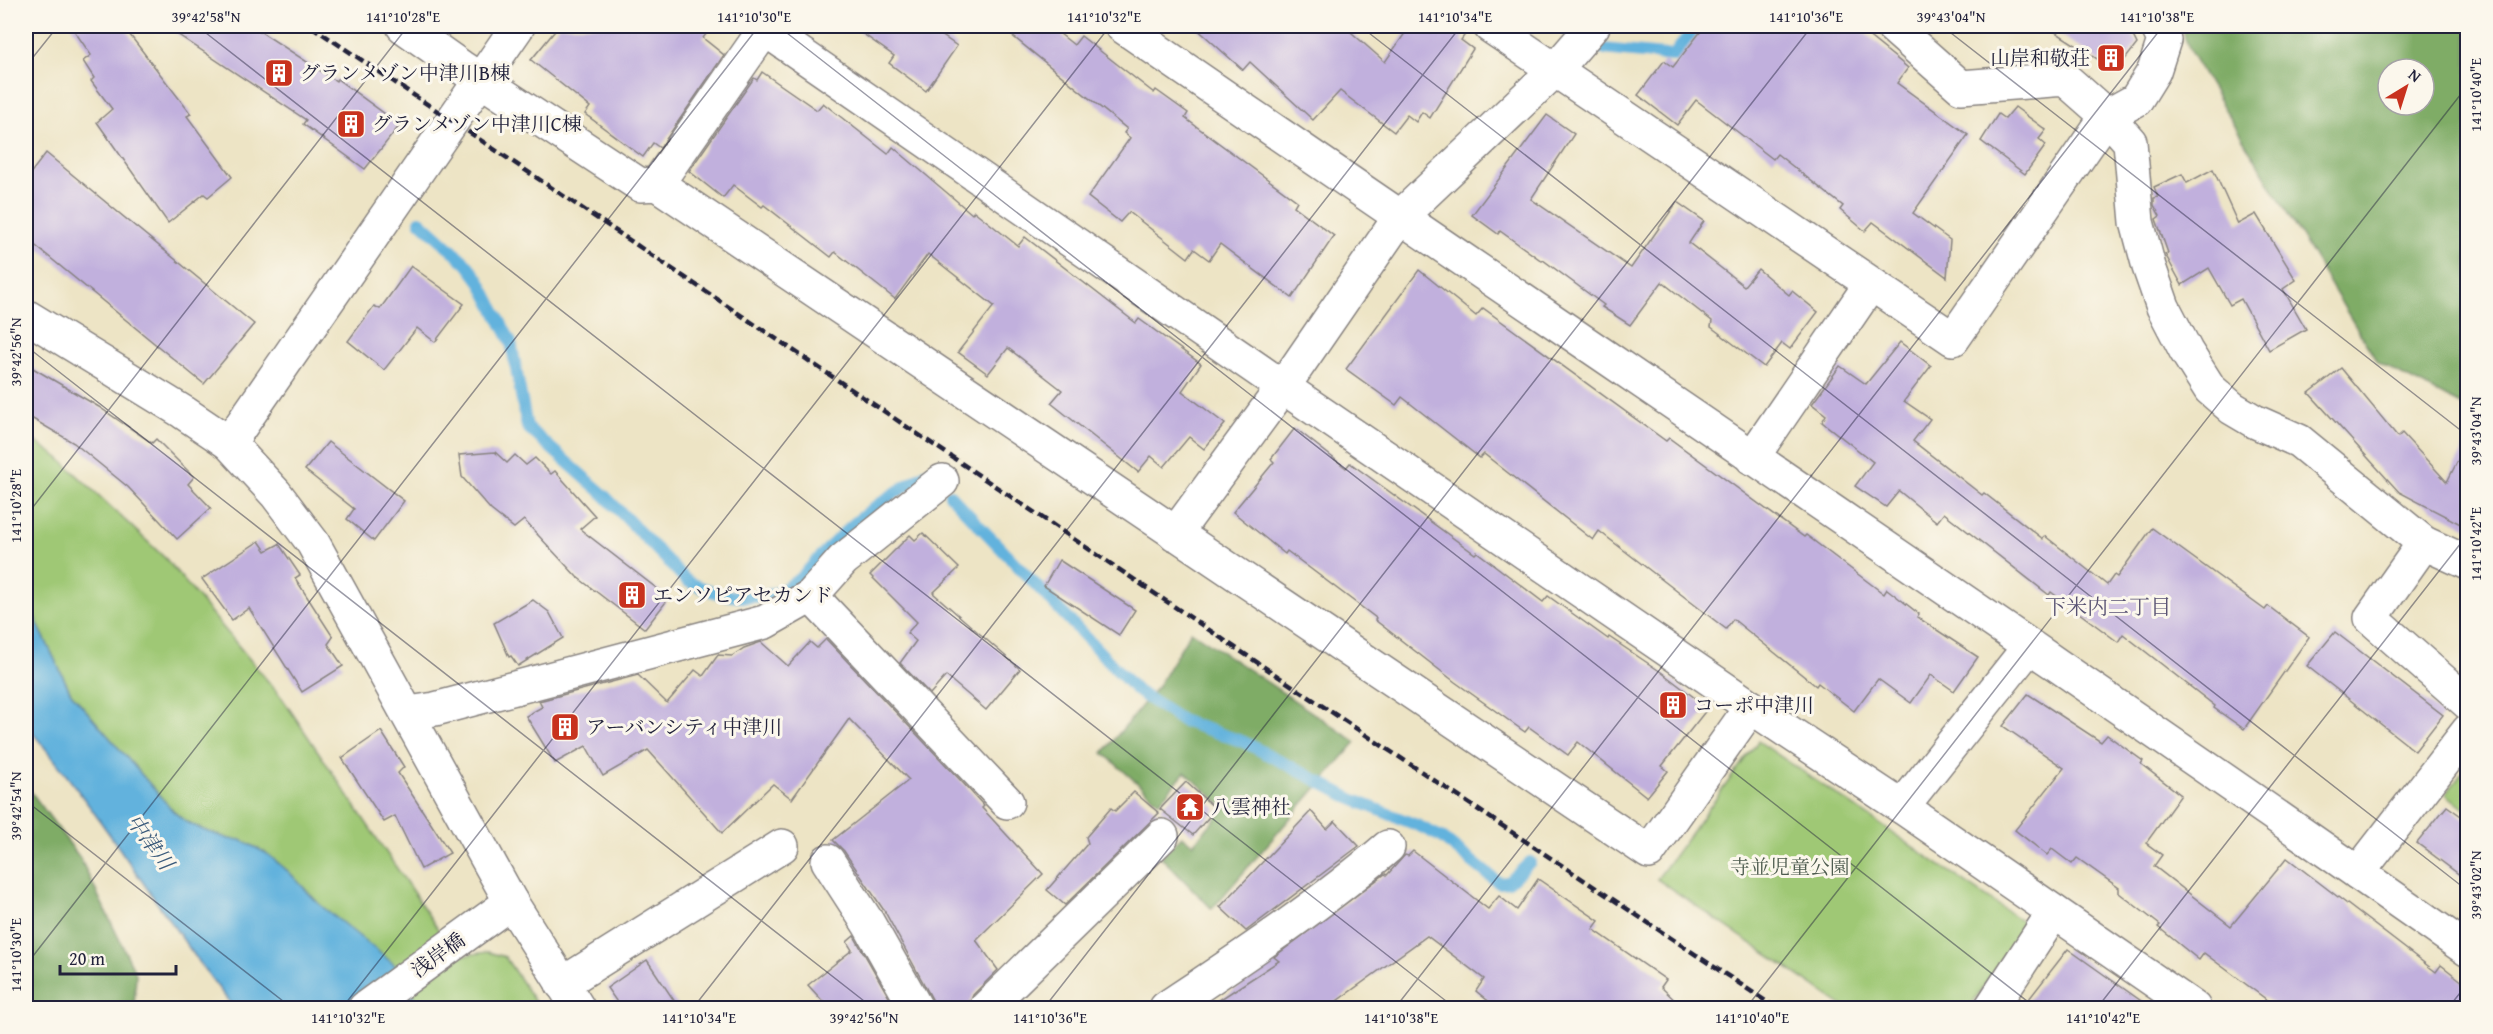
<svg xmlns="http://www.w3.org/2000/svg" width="2493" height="1034" viewBox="0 0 2493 1034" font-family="'Gentium Book Plus','Noto Serif JP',serif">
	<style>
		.green { fill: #9fc874; stroke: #607558; stroke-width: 1.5 }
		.forest { fill: #7fac66; stroke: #506750; stroke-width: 1.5; fill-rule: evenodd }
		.water { fill: #62b2dd; stroke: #426a8c; stroke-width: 1.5 }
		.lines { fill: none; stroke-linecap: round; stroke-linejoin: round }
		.stream { stroke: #62b2dd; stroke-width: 12 }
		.building { fill: #c1b0dd }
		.minor-casing { stroke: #888380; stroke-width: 36 }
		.minor { stroke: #fff; stroke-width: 33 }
		.rail { stroke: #22223b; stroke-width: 4.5; stroke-dasharray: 9 4.5; stroke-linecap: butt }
		.ticks { fill: none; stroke: #22223b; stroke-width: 1.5; stroke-opacity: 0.45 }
		.labels { text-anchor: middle; stroke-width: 6; stroke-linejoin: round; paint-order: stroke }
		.poi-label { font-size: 20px; fill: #22223b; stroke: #fbf7ec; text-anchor: start }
		.park-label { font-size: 20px; fill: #4e5c4f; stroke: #fbf7ec }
		.street-label { font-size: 20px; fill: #22223b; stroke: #fbf7ec }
		.neighbourhood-label { font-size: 21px; fill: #5a5474; stroke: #fbf7ec }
		.water-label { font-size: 21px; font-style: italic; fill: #3c5c7c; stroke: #fbf7ec }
		.neatline { fill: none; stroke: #22223b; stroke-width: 2 }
		.ticks-label { font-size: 15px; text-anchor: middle; fill: #22223b }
	</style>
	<rect width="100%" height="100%" fill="#fbf7ec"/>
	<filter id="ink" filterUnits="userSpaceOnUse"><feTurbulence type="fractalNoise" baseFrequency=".0167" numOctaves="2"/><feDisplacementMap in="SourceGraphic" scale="12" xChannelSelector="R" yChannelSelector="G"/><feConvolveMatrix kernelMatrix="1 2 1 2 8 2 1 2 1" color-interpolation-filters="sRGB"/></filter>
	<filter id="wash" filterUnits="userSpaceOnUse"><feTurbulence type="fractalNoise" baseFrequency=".008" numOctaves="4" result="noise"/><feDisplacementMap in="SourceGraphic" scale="24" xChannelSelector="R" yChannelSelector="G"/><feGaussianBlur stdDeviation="1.35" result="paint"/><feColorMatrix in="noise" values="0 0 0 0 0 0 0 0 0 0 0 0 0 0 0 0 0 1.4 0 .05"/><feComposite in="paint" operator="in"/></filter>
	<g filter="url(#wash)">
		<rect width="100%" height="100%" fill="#ede4c5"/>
		<g class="green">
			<path d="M 26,435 L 59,458 L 166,559 L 282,698 L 442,935 L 397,968 L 319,904 L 289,872 L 266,853 L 241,840 L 229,839 L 201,829 L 185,821 L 173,811 L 71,693 L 29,606 L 26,594 Z"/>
			<path d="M 1758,741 L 2026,924 L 1969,1008 L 1846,1008 L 1657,879 Z"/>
			<path d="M 2467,767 L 2467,811 L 2446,794 Z"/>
			<path d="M 488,952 L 505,957 L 539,1008 L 421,1008 L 412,991 L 459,956 Z"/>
		</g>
		<g class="forest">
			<path d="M 2180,26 L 2467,26 L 2467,408 L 2377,362 L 2191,53 ZM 2388,69 L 2424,69 L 2424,105 L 2388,105 Z"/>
			<path d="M 1191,631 L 1356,742 L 1212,909 L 1161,857 L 1182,836 L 1193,844 L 1225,808 L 1185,772 L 1159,802 L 1103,753 L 1158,686 Z"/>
			<path d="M 26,785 L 80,858 L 136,974 L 134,1008 L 30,1008 L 26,1005 Z"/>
		</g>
		<path class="water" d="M 26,594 L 29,606 L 71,693 L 173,811 L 185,821 L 201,829 L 229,839 L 241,840 L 266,853 L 289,872 L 319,904 L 395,965 L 421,1008 L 234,1008 C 161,916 102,814 26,725 Z"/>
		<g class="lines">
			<g class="stream">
				<path d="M 1593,48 L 1673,56 L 1696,26"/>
				<path d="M 420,221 L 467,264 L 479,280 L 499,319 L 511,342 L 527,427 L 602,493 L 687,581 C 724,600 769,607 802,576 C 818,560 833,542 850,527 C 874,506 901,488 929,472"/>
				<path d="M 950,495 L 1137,691 L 1183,721 L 1244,742 L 1354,800 L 1419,826 L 1441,837 L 1499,883 L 1509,882 L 1530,862"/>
			</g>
		</g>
		<g id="blocks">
			<g class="building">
				<path d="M 71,26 L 123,26 L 191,114 L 187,116 L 232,177 L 208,197 L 204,194 L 168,223 L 97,122 L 112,109 L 91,81 L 94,78 L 83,61 L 91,55 Z"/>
				<path d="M 165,26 L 252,26 L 336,81 L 337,79 L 400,125 L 365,169 L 303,124 L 306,120 Z"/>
				<path d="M 559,26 L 712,26 L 703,38 L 724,55 L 660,148 L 653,143 L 643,157 L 585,114 L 590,107 L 531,60 Z"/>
				<path d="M 852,26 L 928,26 L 957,46 L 926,91 L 889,63 L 894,56 Z"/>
				<path d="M 1000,26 L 1050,26 L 1074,45 L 1081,36 L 1154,93 L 1156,90 L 1188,113 L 1185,118 L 1297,201 L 1294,206 L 1334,236 L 1292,298 L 1220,244 L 1209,260 L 1194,249 L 1188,258 L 1129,212 L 1120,222 L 1088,197 L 1130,138 L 1124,133 L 1127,129 Z"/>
				<path d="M 1194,26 L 1344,26 L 1385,62 L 1410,26 L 1471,26 L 1461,40 L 1473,49 L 1430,118 L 1422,112 L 1416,122 L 1407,115 L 1394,132 L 1340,91 L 1313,120 L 1250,62 L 1243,70 Z"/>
				<path d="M 1705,26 L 1856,26 L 1908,68 L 1897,83 L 1968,135 L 1913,213 L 1950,240 L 1947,277 L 1873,222 L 1865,231 L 1840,210 L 1843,206 L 1777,154 L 1773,159 L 1696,100 L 1677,125 L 1638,95 L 1664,61 L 1673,67 Z"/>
				<path d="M 2046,26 L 2128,26 L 2137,44 L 2116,71 Z"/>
				<path d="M 762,72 L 817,110 L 823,103 L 888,154 L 893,147 L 972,214 L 974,211 L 1018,246 L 1025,237 L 1136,323 L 1139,319 L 1201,364 L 1182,391 L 1225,424 L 1204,449 L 1189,437 L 1164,467 L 1151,456 L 1138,472 L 1051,403 L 1062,390 L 1008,348 L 988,374 L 958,352 L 994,306 L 928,254 L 895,299 L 835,252 L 831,257 L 764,205 L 762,207 L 733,185 L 723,198 L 689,171 L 754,78 L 757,80 Z"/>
				<path d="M 2015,107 L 2046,130 L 2039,139 L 2046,145 L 2025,174 L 1981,141 L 1998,114 L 2005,119 Z"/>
				<path d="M 1547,115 L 1574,134 L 1531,199 L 1631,268 L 1677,202 L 1704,221 L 1689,243 L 1744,286 L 1758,269 L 1789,295 L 1792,291 L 1818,312 L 1790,349 L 1782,343 L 1764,367 L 1711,327 L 1712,321 L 1662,282 L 1630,325 L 1602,307 L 1604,305 L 1543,260 L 1542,261 L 1500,231 L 1498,234 L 1472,215 Z"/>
				<path d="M 46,153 L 254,324 L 204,384 L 26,238 L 26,179 Z"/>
				<path d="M 2213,169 L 2238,224 L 2256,214 L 2296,280 L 2283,289 L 2306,329 L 2269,350 L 2241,299 L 2230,305 L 2209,268 L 2182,285 L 2165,254 L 2168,253 L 2156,219 L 2160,216 L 2154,205 L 2154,198 L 2158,197 L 2154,187 L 2182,174 L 2187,183 Z"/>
				<path d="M 411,266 L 464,304 L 435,342 L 417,328 L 384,370 L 348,341 L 374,306 L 380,309 Z"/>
				<path d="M 1419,270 L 1476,316 L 1483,308 L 1666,441 L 1669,438 L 1804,537 L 1806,535 L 1884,594 L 1887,589 L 1919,614 L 1917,617 L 1978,657 L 1954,691 L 1931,675 L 1911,703 L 1878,679 L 1854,711 L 1818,683 L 1816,686 L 1733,619 L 1726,629 L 1599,531 L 1593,540 L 1484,454 L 1480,458 L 1402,397 L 1396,405 L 1346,369 Z"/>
				<path d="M 1900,342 L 1931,366 L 1904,401 L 1930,419 L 1913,441 L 1982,495 L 1984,493 L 2043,539 L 2045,536 L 2107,585 L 2114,575 L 2117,577 L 2152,528 L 2265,610 L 2268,606 L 2309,637 L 2244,729 L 2214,708 L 2215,706 L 2123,634 L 2118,642 L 2051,592 L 2049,595 L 1944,513 L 1937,522 L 1899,491 L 1886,507 L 1855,486 L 1873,462 L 1822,422 L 1826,415 L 1812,404 L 1840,366 L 1866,384 Z"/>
				<path d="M 26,364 L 99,407 L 152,443 L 156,439 L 194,477 L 188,484 L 211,508 L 177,539 L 128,487 L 74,443 L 26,415 Z"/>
				<path d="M 2341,368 L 2398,437 L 2402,433 L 2447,482 L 2468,440 L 2468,528 L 2399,492 L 2309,393 Z"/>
				<path d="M 1295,428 L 1346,468 L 1350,463 L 1475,554 L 1477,552 L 1543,602 L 1548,596 L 1608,639 L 1609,637 L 1661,672 L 1708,708 L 1662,766 L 1668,771 L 1647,797 L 1578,742 L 1568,755 L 1529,727 L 1525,732 L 1455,682 L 1375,620 L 1376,618 L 1287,551 L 1285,554 L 1233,512 L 1274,462 L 1271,459 Z"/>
				<path d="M 328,442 L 404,501 L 374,541 L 347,519 L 354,509 L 305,470 Z"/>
				<path d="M 495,452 L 507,463 L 515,455 L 526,465 L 535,458 L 551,474 L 555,471 L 595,516 L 580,529 L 669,598 L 645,629 L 577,577 L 524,520 L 514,528 L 491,510 L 462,477 L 459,455 Z"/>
				<path d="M 923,533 L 959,568 L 933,593 L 1020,669 L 986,710 L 946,676 L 930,694 L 900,663 L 916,641 L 907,633 L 917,622 L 870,575 L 910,535 L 915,540 Z"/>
				<path d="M 259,541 L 266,551 L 279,544 L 300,575 L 295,578 L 333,637 L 328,644 L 343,666 L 302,692 L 249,608 L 232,620 L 202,579 Z"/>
				<path d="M 1059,560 L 1135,610 L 1119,635 L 1044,586 Z"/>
				<path d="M 533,600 L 549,612 L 563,638 L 518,666 L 511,656 L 509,657 L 494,623 Z"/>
				<path d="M 2335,632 L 2443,715 L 2415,751 L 2307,666 Z"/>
				<path d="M 826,639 L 963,783 L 984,806 L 982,808 L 1043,874 L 976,940 L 998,970 L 973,995 L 968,1008 L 935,1008 L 932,999 L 885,912 L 844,851 L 833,840 L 909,780 L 849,719 L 792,799 L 773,784 L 722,833 L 648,750 L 603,776 L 586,746 L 555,763 L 526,716 L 542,707 L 539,701 L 638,675 L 667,703 L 695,670 L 703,676 L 718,655 L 732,656 L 744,648 L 761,642 L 788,666 L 810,642 L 817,648 Z"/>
				<path d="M 2028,694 L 2101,742 L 2107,735 L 2143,761 L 2141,764 L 2181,795 L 2146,843 L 2162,855 L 2154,866 L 2231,926 L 2287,858 L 2436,972 L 2441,965 L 2468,986 L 2468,1008 L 2278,1008 L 2204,953 L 2199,960 L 2158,927 L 2160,925 L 2119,893 L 2119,888 L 2077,858 L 2072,864 L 2052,849 L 2047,855 L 2015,830 L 2064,768 L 2003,726 Z"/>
				<path d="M 381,731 L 404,767 L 398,773 L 450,853 L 421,869 L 395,816 L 384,822 L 342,758 Z"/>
				<path d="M 1186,782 L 1216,809 L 1193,835 L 1160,809 Z"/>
				<path d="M 1134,792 L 1159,813 L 1065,905 L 1047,890 L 1088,843 L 1086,837 L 1111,808 L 1115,811 Z"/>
				<path d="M 2447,806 L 2468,821 L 2468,881 L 2417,843 Z"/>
				<path d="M 1311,811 L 1327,829 L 1335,821 L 1359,846 L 1246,931 L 1220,907 Z"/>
				<path d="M 1413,851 L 1488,909 L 1499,896 L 1517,910 L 1538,879 L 1599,921 L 1593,929 L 1666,980 L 1661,987 L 1683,1008 L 1497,1008 L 1476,991 L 1484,979 L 1427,936 L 1327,1008 L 1207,1008 L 1279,961 L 1274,957 L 1385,874 L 1387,875 L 1405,855 L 1408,856 Z"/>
				<path d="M 854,936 L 895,1008 L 829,1008 L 808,985 L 852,950 L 847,942 Z"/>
				<path d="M 2068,949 L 2151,1008 L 2022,1008 Z"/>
				<path d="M 647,960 L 679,1008 L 621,1008 L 607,988 Z"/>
			</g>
		</g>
	</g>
	<g filter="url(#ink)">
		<use href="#blocks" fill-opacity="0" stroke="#888380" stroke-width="1.5"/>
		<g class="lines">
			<g class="minor-casing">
				<g id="minor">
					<path d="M 403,26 L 461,67 L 640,185 L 657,184 L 1649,852 L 1751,707"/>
					<path d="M 760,26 L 1283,387 L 1751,707 L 1902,807 L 2194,1008"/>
					<path d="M 1122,26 C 1570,335 2023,637 2468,950"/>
					<path d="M 1490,26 L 1953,339 L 2107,116 L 2136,100 L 2154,71 L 2164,40 L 2157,26"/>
					<path d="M 1892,26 L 1961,87 L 2065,79 L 2107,116 L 2130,142 L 2137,222 L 2149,267 L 2163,307 L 2186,351 L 2210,389 L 2232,408 L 2254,421 L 2299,441 L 2424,543 L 2468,563"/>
					<path d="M 657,184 L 765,29"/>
					<path d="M 26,316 L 183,412 L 229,443 L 276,494 L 313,543 L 511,902 L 578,1008"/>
					<path d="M 229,443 L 518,26"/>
					<path d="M 1752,458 L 1870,285"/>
					<path d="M 1175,534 L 1283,387 L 1400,217 L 1555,70 L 1593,26"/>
					<path d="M 2424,543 L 2371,618 L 2468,703"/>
					<path d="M 811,596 L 1007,802"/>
					<path d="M 409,713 L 435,709 L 765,622 L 811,596 L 843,560 L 942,481"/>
					<path d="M 1902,807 L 2029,647"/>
					<path d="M 828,861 L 868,923 L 916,1008"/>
					<path d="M 2358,873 L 2468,731"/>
					<path d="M 562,984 L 782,846"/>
					<path d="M 365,1008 L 511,902"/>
					<path d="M 986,1008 L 1162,836"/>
					<path d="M 1166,1008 C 1242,957 1318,907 1388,847"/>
					<path d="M 1991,1008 L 2054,912"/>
				</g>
			</g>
			<use href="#minor" class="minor"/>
			<path class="rail" d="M 311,26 L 1279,677 L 1776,1008"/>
		</g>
	</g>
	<path class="ticks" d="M 197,26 L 1455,1008M 778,26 L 2036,1008M 1360,26 L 2468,891M 1942,26 L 2468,436M 26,66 L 58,26M 26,346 L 873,1008M 26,516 L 408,26M 26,801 L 292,1008M 26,965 L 759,26M 342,1008 L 1110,26M 693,1008 L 1461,26M 1044,1008 L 1812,26M 1395,1008 L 2163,26M 1746,1008 L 2468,85M 2097,1008 L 2468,534M 2448,1008 L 2468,983"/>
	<defs>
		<g id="building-square" transform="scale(1.5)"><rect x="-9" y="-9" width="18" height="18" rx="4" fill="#c8321e" stroke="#fbf7ec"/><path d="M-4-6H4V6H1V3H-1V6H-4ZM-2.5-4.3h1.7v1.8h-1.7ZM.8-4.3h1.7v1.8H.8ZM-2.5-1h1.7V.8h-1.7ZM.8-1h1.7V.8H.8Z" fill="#fff"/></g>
		<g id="temple-square" transform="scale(1.5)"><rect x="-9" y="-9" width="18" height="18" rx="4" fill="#c8321e" stroke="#fbf7ec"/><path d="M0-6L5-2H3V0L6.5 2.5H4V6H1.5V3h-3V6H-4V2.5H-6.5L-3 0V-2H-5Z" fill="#fff"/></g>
	</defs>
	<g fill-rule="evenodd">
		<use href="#building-square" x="2111" y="58"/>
		<use href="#building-square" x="279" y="73"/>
		<use href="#building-square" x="351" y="124"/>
		<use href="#building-square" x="632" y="595"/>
		<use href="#building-square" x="1673" y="705"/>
		<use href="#building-square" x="565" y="727"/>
		<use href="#temple-square" x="1190" y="807"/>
	</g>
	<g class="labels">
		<g class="poi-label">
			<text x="2090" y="65" text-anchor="end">山岸和敬荘</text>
			<text x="300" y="80">グランメゾン中津川B棟</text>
			<text x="372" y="131">グランメゾン中津川C棟</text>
			<text x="653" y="602">エンソピアセカンド</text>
			<text x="1694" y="712">コーポ中津川</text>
			<text x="586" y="734">アーバンシティ中津川</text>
			<text x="1211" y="814">八雲神社</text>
		</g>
		<g class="park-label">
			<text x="1790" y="874">寺並児童公園</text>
		</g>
		<g class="street-label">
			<text transform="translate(438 955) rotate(-36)" y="7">浅岸橋</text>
		</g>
		<g class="neighbourhood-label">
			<text x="2108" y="614">下米内二丁目</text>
		</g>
		<g class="water-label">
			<text transform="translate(150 842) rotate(54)" y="7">中津川</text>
		</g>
	</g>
	<rect width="2493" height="1034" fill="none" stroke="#fbf7ec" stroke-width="66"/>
	<g transform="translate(2406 87) rotate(38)"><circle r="28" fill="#fbf7ec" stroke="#a4a2a5" stroke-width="1.5"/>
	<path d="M0-4.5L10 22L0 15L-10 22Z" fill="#c8321e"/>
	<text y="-9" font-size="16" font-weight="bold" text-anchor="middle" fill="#22223b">N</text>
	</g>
	<path d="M60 965v9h116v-9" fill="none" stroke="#22223b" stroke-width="3"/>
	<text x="69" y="965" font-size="18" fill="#22223b" stroke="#fbf7ec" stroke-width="4.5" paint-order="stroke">20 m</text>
	<rect x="33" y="33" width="2427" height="968" class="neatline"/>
	<g class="ticks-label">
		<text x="206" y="22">39°42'58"N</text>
		<text x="403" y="22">141°10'28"E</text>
		<text x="754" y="22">141°10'30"E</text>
		<text x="1104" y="22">141°10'32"E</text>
		<text x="1455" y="22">141°10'34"E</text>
		<text x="1806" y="22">141°10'36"E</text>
		<text x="1951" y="22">39°43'04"N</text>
		<text x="2157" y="22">141°10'38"E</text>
		<text transform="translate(2476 95) rotate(-90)" y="5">141°10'40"E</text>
		<text transform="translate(16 352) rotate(-90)" y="5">39°42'56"N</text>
		<text transform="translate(2476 431) rotate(-90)" y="5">39°43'04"N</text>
		<text transform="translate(16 506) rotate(-90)" y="5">141°10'28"E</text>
		<text transform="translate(2476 544) rotate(-90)" y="5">141°10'42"E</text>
		<text transform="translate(16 806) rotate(-90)" y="5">39°42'54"N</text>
		<text transform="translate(2476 885) rotate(-90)" y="5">39°43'02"N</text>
		<text transform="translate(16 955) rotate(-90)" y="5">141°10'30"E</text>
		<text x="348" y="1023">141°10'32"E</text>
		<text x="699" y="1023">141°10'34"E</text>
		<text x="864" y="1023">39°42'56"N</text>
		<text x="1050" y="1023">141°10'36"E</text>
		<text x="1401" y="1023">141°10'38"E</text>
		<text x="1752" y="1023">141°10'40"E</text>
		<text x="2103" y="1023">141°10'42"E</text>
	</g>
</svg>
